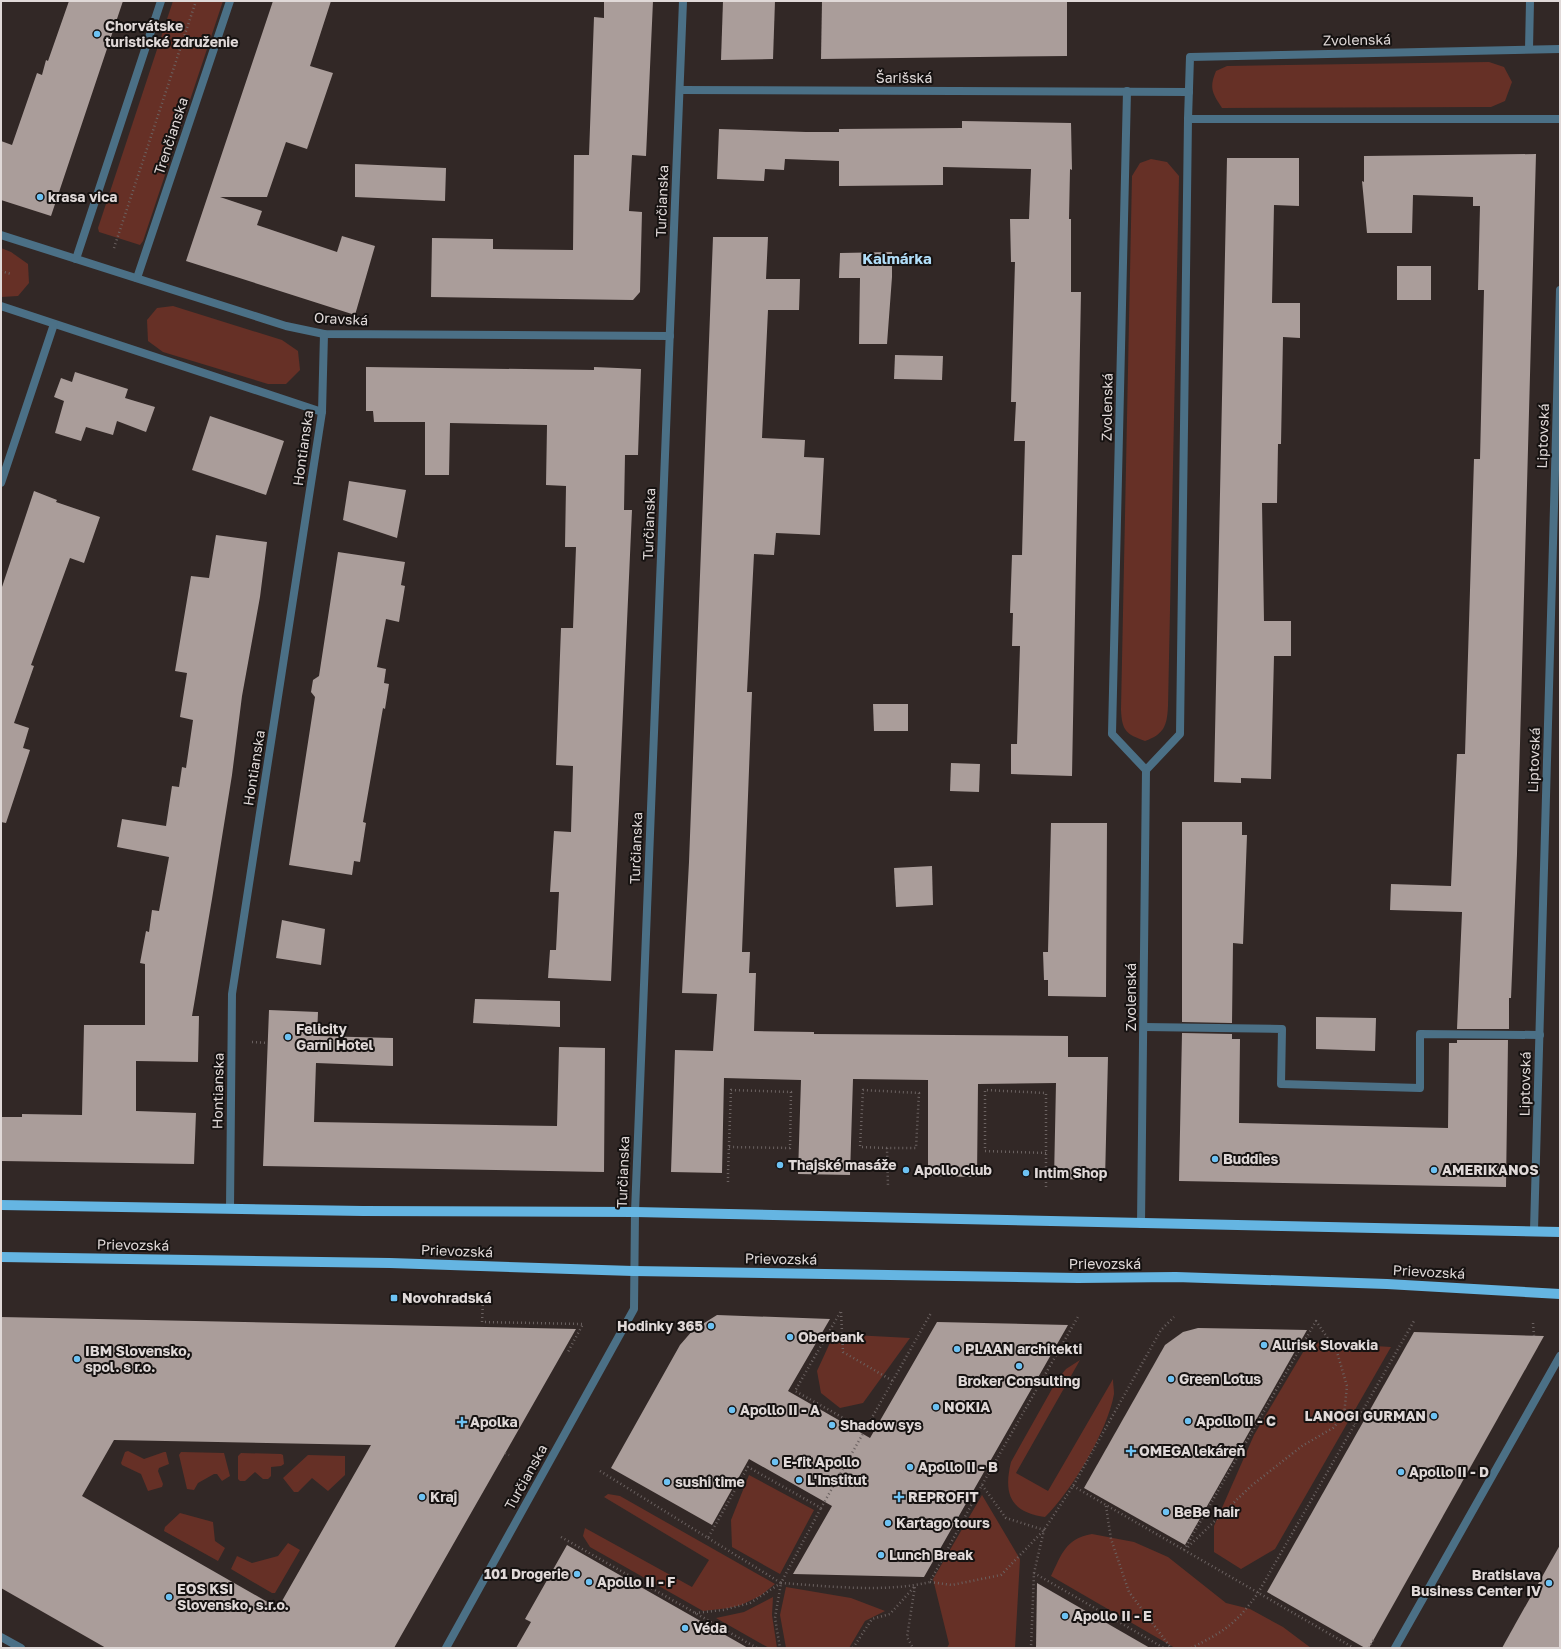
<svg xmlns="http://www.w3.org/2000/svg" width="1561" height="1649" viewBox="0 0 1561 1649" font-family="'Golos Text',sans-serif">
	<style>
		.green { fill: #663026 }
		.building { fill: #aa9d9a; fill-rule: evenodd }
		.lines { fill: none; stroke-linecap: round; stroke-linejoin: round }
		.path { stroke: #6b6261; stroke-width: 2.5; stroke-dasharray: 1 3; stroke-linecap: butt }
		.lane { stroke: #4b7086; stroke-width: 8 }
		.street { stroke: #4b7086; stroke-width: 8 }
		.primary { stroke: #65b5e2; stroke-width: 10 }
		.poi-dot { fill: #6dc2f3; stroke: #161211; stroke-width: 1.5 }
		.labels { text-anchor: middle; stroke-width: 4; stroke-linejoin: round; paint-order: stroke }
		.poi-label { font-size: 14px; font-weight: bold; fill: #e0d9d8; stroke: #161211; text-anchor: start }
		.street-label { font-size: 14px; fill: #e0d9d8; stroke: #161211 }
		.neighbourhood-label { font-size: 15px; font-weight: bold; fill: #b1def9; stroke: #161211 }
	</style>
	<rect width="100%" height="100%" fill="#322826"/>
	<g class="green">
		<path d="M 173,1 L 223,1 L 143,241 L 140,245 L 99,232 L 98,228 Z"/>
		<path d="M 1489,62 L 1504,67 L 1512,82 L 1505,101 L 1491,107 L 1222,108 C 1212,93 1209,88 1216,71 L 1227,66 Z"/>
		<path d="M 1151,159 L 1167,162 L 1179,176 L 1168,706 C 1167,726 1164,734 1145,741 C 1126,734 1122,731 1121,710 L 1132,176 L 1140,163 Z"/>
		<path d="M 1,248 L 11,252 L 28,264 L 29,283 L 18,296 L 1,297 Z"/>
		<path d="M 173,306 L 282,340 L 298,351 L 300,370 L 286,384 L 268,384 L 163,352 L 148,341 L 147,320 L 157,308 Z"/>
		<path d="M 834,1334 L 910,1338 L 863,1403 L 840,1408 L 821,1393 L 817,1371 Z"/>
		<path d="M 1309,1342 L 1391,1347 L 1275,1549 L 1241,1569 L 1214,1552 L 1214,1526 L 1254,1435 Z"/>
		<path d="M 1080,1360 L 1016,1473 L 1048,1491 L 1113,1379 C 1113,1384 1114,1389 1114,1394 C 1108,1430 1071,1492 1045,1517 C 1011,1512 1003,1495 1011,1462 L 1057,1380 L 1066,1369 Z"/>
		<path d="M 128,1451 L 144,1459 L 164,1452 L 166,1452 L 169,1464 L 159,1468 L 158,1471 L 163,1484 L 162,1487 L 148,1491 L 141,1474 L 122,1465 L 121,1463 L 125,1452 Z"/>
		<path d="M 181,1452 L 224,1453 L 230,1476 L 222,1481 L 217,1474 L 214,1474 L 198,1483 L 194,1490 L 187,1489 L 179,1455 Z"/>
		<path d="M 241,1453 L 281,1454 L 283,1455 L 284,1464 L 281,1466 L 271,1467 L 271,1476 L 268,1479 L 263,1479 L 255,1472 L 245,1481 L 240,1481 L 238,1479 L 238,1456 Z"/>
		<path d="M 308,1455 L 345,1456 L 345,1475 L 328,1491 L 312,1478 L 298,1492 L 294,1492 L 283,1478 Z"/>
		<path d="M 749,1475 L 814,1510 L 780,1574 L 732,1547 L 731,1520 Z"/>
		<path d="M 608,1494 L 620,1496 L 775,1584 L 760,1596 L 741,1605 L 729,1608 L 703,1611 L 590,1547 L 583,1536 L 585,1528 L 692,1587 L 709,1560 L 604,1497 Z"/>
		<path d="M 982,1495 L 1020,1559 L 1015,1648 L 947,1648 L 949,1644 L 933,1579 Z"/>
		<path d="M 180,1513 L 213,1522 L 215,1541 L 225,1548 L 218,1561 L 164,1531 L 165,1527 Z"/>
		<path d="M 1092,1534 L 1134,1542 L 1168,1557 L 1226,1603 L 1250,1609 L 1283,1627 L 1311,1648 L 1175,1648 L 1051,1576 C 1062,1554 1065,1539 1092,1534 Z"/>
		<path d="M 288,1543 L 300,1550 L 275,1593 L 272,1593 L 231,1569 L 237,1556 L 252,1563 L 278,1556 Z"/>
		<path d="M 786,1587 L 851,1598 L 885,1611 L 865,1621 L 849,1648 L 786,1648 L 780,1615 Z"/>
		<path d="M 773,1597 L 772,1615 L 777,1648 L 769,1648 L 716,1618 L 744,1612 Z"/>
	</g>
	<g class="building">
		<path d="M 69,1 L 123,1 L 51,216 L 1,200 L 1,141 L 12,145 L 37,73 L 42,75 L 46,60 L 48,61 Z"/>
		<path d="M 273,1 L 331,1 L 310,66 L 333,73 L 307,149 L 286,142 L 267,197 L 220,197 L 262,211 L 257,225 L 337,252 L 342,236 L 375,246 L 355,315 L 186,261 Z"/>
		<path d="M 604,1 L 653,1 L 646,156 L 632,155 L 629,211 L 642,212 L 640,292 L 633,300 L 431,297 L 432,238 L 493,239 L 493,249 L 573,250 L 574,155 L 589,155 L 594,17 L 604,18 Z"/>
		<path d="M 723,1 L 775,1 L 773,59 L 721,60 Z"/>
		<path d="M 822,1 L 1067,1 L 1067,56 L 821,59 Z"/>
		<path d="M 962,121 L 1071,123 L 1072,170 L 1070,169 L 1069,219 L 1071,219 L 1071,292 L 1081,292 L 1072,776 L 1011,774 L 1011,744 L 1017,744 L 1020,646 L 1012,646 L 1013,613 L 1010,613 L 1012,555 L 1022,555 L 1025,441 L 1014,441 L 1016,402 L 1011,402 L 1015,262 L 1011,262 L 1010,219 L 1029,219 L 1031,169 L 943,167 L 943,185 L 839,186 L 839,161 L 785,159 L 784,170 L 765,169 L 764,181 L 717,179 L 719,129 L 806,132 L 839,132 L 839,129 L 962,128 Z"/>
		<path d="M 1536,154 L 1517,854 L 1511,998 L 1509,998 L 1509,1029 L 1457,1029 L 1462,912 L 1390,910 L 1391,884 L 1451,886 L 1457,754 L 1465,754 L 1474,459 L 1480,459 L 1484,290 L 1478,290 L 1480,206 L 1473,206 L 1473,197 L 1413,195 L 1412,233 L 1367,233 L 1362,181 L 1364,182 L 1364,156 Z"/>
		<path d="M 1227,158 L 1299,158 L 1299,206 L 1274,205 L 1272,303 L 1300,303 L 1300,338 L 1283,337 L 1281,444 L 1278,444 L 1277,503 L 1262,503 L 1264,621 L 1291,621 L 1291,656 L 1274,656 L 1271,779 L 1241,778 L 1241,783 L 1214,782 Z"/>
		<path d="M 355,164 L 446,168 L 445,201 L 355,197 Z"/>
		<path d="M 713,237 L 768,237 L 766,279 L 800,279 L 799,310 L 768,310 L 762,438 L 805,440 L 804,457 L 824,458 L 820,535 L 776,533 L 774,555 L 754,554 L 747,692 L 752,692 L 742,952 L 750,952 L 749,973 L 756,973 L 754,1031 L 814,1032 L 814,1034 L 1068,1036 L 1068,1057 L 1108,1057 L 1105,1180 L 1054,1179 L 1056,1083 L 978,1084 L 977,1177 L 928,1176 L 928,1080 L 853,1079 L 850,1175 L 798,1174 L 801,1080 L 761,1079 L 724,1078 L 722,1173 L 671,1172 L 675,1050 L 713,1051 L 717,994 L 682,993 L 689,862 Z"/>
		<path d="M 892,252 L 892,277 L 887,344 L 859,344 L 860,278 L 839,278 L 840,253 Z"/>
		<rect x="1397" y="266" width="34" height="34"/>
		<path d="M 895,355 L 943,356 L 942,380 L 894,379 Z"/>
		<path d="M 366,367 L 594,370 L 594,367 L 641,369 L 638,455 L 625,455 L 624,510 L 632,510 L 611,981 L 548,978 L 550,950 L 556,950 L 559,892 L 550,892 L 554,831 L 571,832 L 573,766 L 556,765 L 561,628 L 573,628 L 576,547 L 565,547 L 566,486 L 546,485 L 547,425 L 450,423 L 449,475 L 425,475 L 425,422 L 374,422 L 373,411 L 366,411 Z"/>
		<path d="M 75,372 L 128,389 L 125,398 L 155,407 L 146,432 L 117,421 L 113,435 L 86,427 L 81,441 L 55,433 L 64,401 L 54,397 L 61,378 L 72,382 Z"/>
		<path d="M 210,416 L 284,441 L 266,495 L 192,470 Z"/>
		<path d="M 349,481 L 406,490 L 397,538 L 343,520 Z"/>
		<path d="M 34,491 L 57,500 L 56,502 L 100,517 L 84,563 L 70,558 L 31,665 L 34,666 L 14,723 L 29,728 L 23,748 L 30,750 L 6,823 L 1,822 L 1,590 Z"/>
		<path d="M 216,535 L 267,542 L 260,597 L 242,696 L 232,775 L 212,899 L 192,1016 L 199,1016 L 198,1062 L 136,1061 L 136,1111 L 196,1113 L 194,1164 L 1,1161 L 1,1117 L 22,1117 L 22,1114 L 82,1115 L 84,1025 L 145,1025 L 145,964 L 140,963 L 146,931 L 149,932 L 152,910 L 159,911 L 169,857 L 117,847 L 122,819 L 166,826 L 172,786 L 179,787 L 182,767 L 186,768 L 193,720 L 180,717 L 187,673 L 175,671 L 191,576 L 209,578 Z"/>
		<path d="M 338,552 L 405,562 L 401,585 L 405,586 L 399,622 L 386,619 L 377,667 L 386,669 L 384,683 L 389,684 L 385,709 L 383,708 L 363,822 L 366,823 L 360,862 L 354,861 L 352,875 L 289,865 L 315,697 L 311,692 L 313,680 L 319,676 Z"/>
		<path d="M 873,704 L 908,704 L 908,731 L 874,731 Z"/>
		<path d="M 951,763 L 980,764 L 979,792 L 950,791 Z"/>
		<path d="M 1182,822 L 1242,822 L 1242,835 L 1247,835 L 1243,944 L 1233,943 L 1232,1023 L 1182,1022 Z"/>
		<path d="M 1051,823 L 1107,823 L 1106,997 L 1048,996 L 1048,980 L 1044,980 L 1043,952 L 1048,952 Z"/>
		<path d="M 932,866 L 933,905 L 896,907 L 894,868 Z"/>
		<path d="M 282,920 L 325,929 L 321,965 L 276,958 Z"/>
		<path d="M 475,999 L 560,1001 L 560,1027 L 473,1023 Z"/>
		<path d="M 269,1010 L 318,1012 L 317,1036 L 393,1038 L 393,1066 L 316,1063 L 314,1122 L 557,1126 L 559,1047 L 605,1048 L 604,1172 L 263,1166 Z"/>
		<path d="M 1316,1017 L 1376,1018 L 1375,1051 L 1316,1049 Z"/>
		<path d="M 1182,1033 L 1232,1034 L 1232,1039 L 1240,1039 L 1239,1123 L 1448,1128 L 1449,1043 L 1457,1043 L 1457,1040 L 1508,1040 L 1506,1187 L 1179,1181 Z"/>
		<path d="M 717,1315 L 830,1319 L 788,1391 L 870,1438 L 937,1322 L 1068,1325 L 924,1577 L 793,1574 L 832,1506 L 749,1459 L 712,1525 L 611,1468 L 680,1345 L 693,1330 Z"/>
		<path d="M 1,1317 L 576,1329 L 394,1648 L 106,1648 L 1,1588 ZM 114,1440 L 371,1445 L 278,1608 L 82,1496 Z"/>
		<path d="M 1198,1328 L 1307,1330 L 1185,1545 L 1084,1488 L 1165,1345 L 1183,1332 Z"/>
		<path d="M 1414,1332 L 1544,1336 L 1369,1648 L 1365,1648 L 1267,1592 Z"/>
		<path d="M 567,1545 L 748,1648 L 516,1648 L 531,1622 L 525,1619 Z"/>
		<path d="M 1560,1545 L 1560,1648 L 1502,1648 L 1517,1621 Z"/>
		<path d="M 1037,1583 L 1150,1648 L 1036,1648 Z"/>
	</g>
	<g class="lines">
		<g class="path">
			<path d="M 114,248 L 196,1"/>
			<path d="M 1,271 L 11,274"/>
			<path d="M 252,1042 L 267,1043"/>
			<path d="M 887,1148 L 860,1147 L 863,1090 L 919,1093 L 916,1148 L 887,1148 L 888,1186"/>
			<path d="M 1046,1153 L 985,1151 L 985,1090 L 1046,1093 C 1046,1125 1046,1157 1046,1189"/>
			<path d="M 728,1182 L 728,1173 L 731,1090 L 791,1092 L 790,1148 L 729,1147"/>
			<path d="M 483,1301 L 482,1322 L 583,1324 L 568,1352"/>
			<path d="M 841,1312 L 843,1352 L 893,1381"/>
			<path d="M 1533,1323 L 1534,1336"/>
			<path d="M 865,1430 L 931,1313"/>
			<path d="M 505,1453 L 509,1455"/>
			<path d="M 600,1471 L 708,1538 L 748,1467 L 821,1508 L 865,1430 L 795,1391 L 841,1311"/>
			<path d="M 982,1485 L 1006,1518 L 1044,1530 L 1034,1573 L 1031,1648"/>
			<path d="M 1073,1486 L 1354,1648"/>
			<path d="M 1106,1506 L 1111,1539 L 1129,1592 L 1171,1648"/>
			<path d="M 561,1537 L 757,1648"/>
			<path d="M 708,1538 L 781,1583 L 775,1618 L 780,1648"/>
			<path d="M 1188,1547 L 1251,1486 L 1302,1446 L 1333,1428 L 1344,1415"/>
			<path d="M 1184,1550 L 1316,1321 L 1337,1352 L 1347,1386 L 1344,1415 L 1355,1424"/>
			<path d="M 1034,1573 L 1164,1648"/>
			<path d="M 930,1582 L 952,1585 L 1001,1575 L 1044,1530 L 1073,1486 L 1161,1330 L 1174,1317"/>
			<path d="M 781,1583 C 827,1586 886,1593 930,1582 L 982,1485 L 1079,1315"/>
			<path d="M 695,1613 L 723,1610 L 750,1603 L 781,1583 L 821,1508"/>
			<path d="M 853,1648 L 872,1619 L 890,1614 L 915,1586 L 907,1637 L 913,1648"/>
			<path d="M 1191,1648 C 1225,1631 1236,1624 1258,1593 L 1414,1321"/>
			<path d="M 1369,1648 L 1374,1639"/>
		</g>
		<g class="lane">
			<path d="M 1144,1027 L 1282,1029 L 1281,1084 L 1420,1088 L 1420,1034 L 1540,1035"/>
			<path d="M 1395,1648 L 1560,1356"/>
		</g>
		<g class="street">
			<path d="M 1529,49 L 1530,1"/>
			<path d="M 1560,49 L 1190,57 L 1188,119 L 1560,119"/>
			<path d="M 680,90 L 1189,92"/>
			<path d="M 1127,91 L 1112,734 L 1146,770"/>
			<path d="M 1,235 L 286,326 L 324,334 L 670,336"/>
			<path d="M 76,259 L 161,1"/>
			<path d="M 137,278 L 230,1"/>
			<path d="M 1,306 L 322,412"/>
			<path d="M 1,483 L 54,324"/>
			<path d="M 230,1208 L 232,994 L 322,412 L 324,334"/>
			<path d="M 1141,1224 L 1146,770 L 1180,734 L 1188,119"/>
			<path d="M 1534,1230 L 1560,290"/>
			<path d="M 1,1637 L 21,1648"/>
			<path d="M 446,1648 L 634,1309 L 635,1212 L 683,1"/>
		</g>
		<g class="primary">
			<path d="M 1,1205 L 363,1211 L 635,1212 L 1560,1232"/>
			<path d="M 1,1257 L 390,1263 L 633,1271 L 1078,1278 L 1176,1277 L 1387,1284 L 1560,1294"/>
		</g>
	</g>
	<g class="poi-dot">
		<circle cx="97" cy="34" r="4"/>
		<circle cx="40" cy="197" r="4"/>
		<circle cx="288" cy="1037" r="4"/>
		<circle cx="1215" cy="1159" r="4"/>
		<circle cx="780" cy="1165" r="4"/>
		<circle cx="906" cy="1170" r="4"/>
		<circle cx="1434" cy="1170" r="4"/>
		<circle cx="1026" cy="1173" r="4"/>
		<rect x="390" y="1294" width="8" height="8" rx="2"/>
		<circle cx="711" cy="1326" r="4"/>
		<circle cx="790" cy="1337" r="4"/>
		<circle cx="1264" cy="1345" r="4"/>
		<circle cx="957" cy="1349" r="4"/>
		<circle cx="77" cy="1359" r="4"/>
		<circle cx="1019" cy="1366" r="4"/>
		<circle cx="1171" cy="1379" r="4"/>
		<circle cx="936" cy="1407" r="4"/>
		<circle cx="732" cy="1410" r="4"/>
		<circle cx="1434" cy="1416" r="4"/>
		<circle cx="1188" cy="1421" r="4"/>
		<path d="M460 1416h4v4h4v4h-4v4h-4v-4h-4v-4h4z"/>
		<circle cx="832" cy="1425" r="4"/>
		<path d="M1129 1445h4v4h4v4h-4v4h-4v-4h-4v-4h4z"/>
		<circle cx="775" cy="1462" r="4"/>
		<circle cx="910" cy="1467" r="4"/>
		<circle cx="1401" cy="1472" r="4"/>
		<circle cx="799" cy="1480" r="4"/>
		<circle cx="667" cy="1482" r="4"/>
		<circle cx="422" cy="1497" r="4"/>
		<path d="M897 1491h4v4h4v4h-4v4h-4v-4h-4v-4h4z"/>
		<circle cx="1166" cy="1512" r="4"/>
		<circle cx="888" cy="1523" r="4"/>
		<circle cx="881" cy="1555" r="4"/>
		<circle cx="577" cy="1574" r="4"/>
		<circle cx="589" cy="1582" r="4"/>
		<circle cx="1549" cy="1583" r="4"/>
		<circle cx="169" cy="1597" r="4"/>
		<circle cx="1065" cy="1616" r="4"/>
		<circle cx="685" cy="1628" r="4"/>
	</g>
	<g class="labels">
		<g class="poi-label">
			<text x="105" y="31">Chorvátske<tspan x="105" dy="16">turistické združenie</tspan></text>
			<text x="48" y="202">krasa vica</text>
			<text x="296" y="1034">Felicity<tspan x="296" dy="16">Garni Hotel</tspan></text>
			<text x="1223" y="1164">Buddies</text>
			<text x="788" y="1170">Thajské masáže</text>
			<text x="914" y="1175">Apollo club</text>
			<text x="1442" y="1175">AMERIKANOS</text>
			<text x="1034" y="1178">Intim Shop</text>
			<text x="402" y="1303">Novohradská</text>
			<text x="703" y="1331" text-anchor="end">Hodinky 365</text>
			<text x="798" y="1342">Oberbank</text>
			<text x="1272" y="1350">Allrisk Slovakia</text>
			<text x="965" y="1354">PLAAN architekti</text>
			<text x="85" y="1356">IBM Slovensko,<tspan x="85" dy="16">spol. s r.o.</tspan></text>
			<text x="1179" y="1384">Green Lotus</text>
			<text x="1019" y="1386" text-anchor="middle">Broker Consulting</text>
			<text x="944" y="1412">NOKIA</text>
			<text x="740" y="1415">Apollo II - A</text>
			<text x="1426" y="1421" text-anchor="end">LANOGI GURMAN</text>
			<text x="1196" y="1426">Apollo II - C</text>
			<text x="470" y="1427">Apolka</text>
			<text x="840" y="1430">Shadow sys</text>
			<text x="1139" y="1456">OMEGA lekáreň</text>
			<text x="783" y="1467">E-fit Apollo</text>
			<text x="918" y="1472">Apollo II - B</text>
			<text x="1409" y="1477">Apollo II - D</text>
			<text x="807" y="1485">L'Institut</text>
			<text x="675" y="1487">sushi time</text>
			<text x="430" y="1502">Kraj</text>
			<text x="908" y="1502">REPROFIT</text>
			<text x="1174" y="1517">BeBe hair</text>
			<text x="896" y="1528">Kartago tours</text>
			<text x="889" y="1560">Lunch Break</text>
			<text x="569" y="1579" text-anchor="end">101 Drogerie</text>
			<text x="1541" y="1580" text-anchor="end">Bratislava<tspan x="1541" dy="16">Business Center IV</tspan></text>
			<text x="597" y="1587">Apollo II - F</text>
			<text x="177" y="1594">EOS KSI<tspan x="177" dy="16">Slovensko, s.r.o.</tspan></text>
			<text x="1073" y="1621">Apollo II - E</text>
			<text x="693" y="1633">Véda</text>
		</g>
		<g class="street-label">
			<text transform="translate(1357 40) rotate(-1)" y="5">Zvolenská</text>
			<text x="904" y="83">Šarišská</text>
			<text transform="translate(171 136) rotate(-72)" y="5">Trenčianska</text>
			<text transform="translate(662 201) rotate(-88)" y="5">Turčianska</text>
			<text transform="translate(341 319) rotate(3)" y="5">Oravská</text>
			<text transform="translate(1107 407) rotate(-89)" y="5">Zvolenská</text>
			<text transform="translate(1543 436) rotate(-88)" y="5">Liptovská</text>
			<text transform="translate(303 448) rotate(-82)" y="5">Hontianska</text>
			<text transform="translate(649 524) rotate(-88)" y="5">Turčianska</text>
			<text transform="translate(1534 760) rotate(-88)" y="5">Liptovská</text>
			<text transform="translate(254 768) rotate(-81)" y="5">Hontianska</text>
			<text transform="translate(636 848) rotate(-88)" y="5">Turčianska</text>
			<text transform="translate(1131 997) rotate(-90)" y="5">Zvolenská</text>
			<text transform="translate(1525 1084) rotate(-89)" y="5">Liptovská</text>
			<text transform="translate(218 1091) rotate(-89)" y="5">Hontianska</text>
			<text transform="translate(623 1172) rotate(-88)" y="5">Turčianska</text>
			<text transform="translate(133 1245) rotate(1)" y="5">Prievozská</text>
			<text transform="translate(457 1251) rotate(2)" y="5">Prievozská</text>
			<text transform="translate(781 1259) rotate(1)" y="5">Prievozská</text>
			<text x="1105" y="1269">Prievozská</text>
			<text transform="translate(1429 1272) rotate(3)" y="5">Prievozská</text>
			<text transform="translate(526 1477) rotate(-61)" y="5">Turčianska</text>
		</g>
		<g class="neighbourhood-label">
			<text x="897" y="264">Kalmárka</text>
		</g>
	</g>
	<rect width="1561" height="1649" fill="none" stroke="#e0d9d8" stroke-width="4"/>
</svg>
